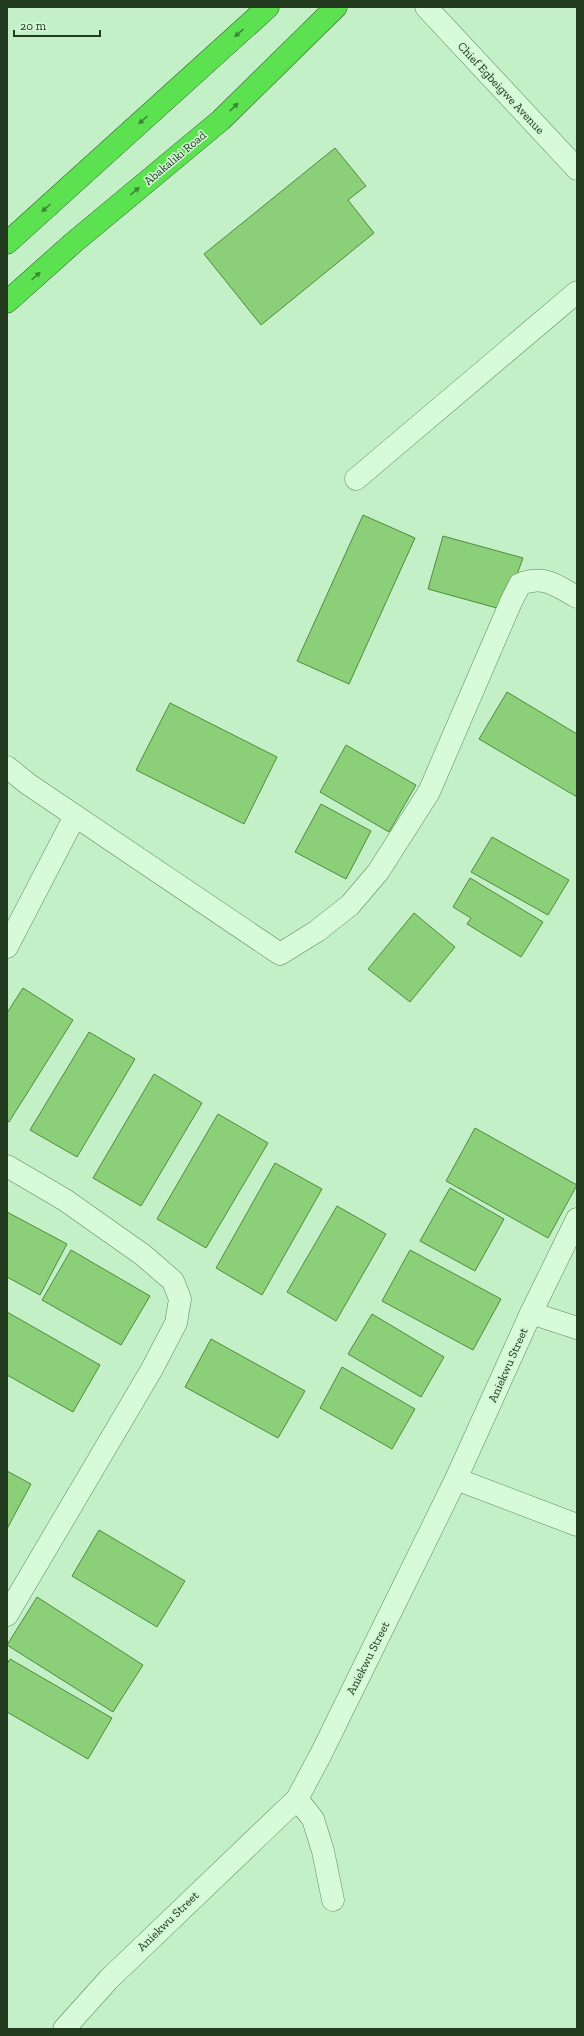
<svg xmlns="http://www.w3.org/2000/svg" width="584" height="2036" viewBox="0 0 584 2036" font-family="'Zilla Slab',serif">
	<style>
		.building { fill: #8bcf78; stroke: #518b3e }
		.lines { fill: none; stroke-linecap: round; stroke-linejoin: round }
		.street-casing { stroke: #5e8b59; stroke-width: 23 }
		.highway-casing { stroke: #35582d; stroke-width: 23 }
		.street { stroke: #d7fad9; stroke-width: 22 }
		.highway { stroke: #5ce251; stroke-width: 22 }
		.oneway { fill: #3c8635 }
		.labels { text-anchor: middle; stroke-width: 3; stroke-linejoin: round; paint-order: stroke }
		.street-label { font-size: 12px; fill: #223a1e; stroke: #d3f7d5 }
	</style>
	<rect width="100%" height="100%" fill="#c3f0c6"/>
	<g class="building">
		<path d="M 335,148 L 366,186 L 348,200 L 374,233 L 261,325 L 204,254 Z"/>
		<path d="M 363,515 L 415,538 L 349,684 L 297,661 Z"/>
		<path d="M 443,536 L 523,558 L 504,610 L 428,589 Z"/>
		<path d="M 507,692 L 577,734 L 577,797 L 479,739 Z"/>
		<path d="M 170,703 L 277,757 L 244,824 L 136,770 Z"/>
		<path d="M 346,745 L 416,785 L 389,832 L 320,792 Z"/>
		<path d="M 321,804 L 371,831 L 346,879 L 295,852 Z"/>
		<path d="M 492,837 L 569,880 L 548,915 L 471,872 Z"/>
		<path d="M 470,878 L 543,922 L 521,957 L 467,924 L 471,918 L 453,907 Z"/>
		<path d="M 414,913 L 455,947 L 410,1002 L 368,969 Z"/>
		<path d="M 23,988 L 73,1020 L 9,1122 L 7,1121 L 7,1013 Z"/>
		<path d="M 89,1032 L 135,1059 L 77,1157 L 30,1130 Z"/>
		<path d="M 154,1074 L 202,1103 L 141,1206 L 93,1178 Z"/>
		<path d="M 218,1114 L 268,1143 L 206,1248 L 157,1219 Z"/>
		<path d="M 475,1128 L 577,1185 L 548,1238 L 446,1181 Z"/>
		<path d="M 275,1163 L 322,1189 L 262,1295 L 216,1268 Z"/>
		<path d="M 450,1188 L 504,1219 L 475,1271 L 420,1241 Z"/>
		<path d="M 337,1206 L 386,1234 L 336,1321 L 287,1292 Z"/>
		<path d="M 7,1212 L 67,1244 L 40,1295 L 7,1277 Z"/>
		<path d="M 71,1250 L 150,1296 L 121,1345 L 42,1300 Z"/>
		<path d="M 410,1250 L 501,1299 L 473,1350 L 382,1301 Z"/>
		<path d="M 7,1312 L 100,1365 L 73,1412 L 7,1375 Z"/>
		<path d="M 372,1314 L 444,1357 L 421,1397 L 348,1354 Z"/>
		<path d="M 211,1339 L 305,1391 L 278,1438 L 185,1387 Z"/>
		<path d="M 342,1367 L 415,1409 L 392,1449 L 320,1408 Z"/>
		<path d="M 7,1471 L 31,1484 L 7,1529 Z"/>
		<path d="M 99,1530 L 185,1581 L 157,1627 L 72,1576 Z"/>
		<path d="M 37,1597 L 143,1665 L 113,1712 L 7,1645 Z"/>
		<path d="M 10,1659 L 112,1718 L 88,1759 L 7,1712 L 7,1664 Z"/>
	</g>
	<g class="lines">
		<g class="street-casing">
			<g id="street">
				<path d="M 426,7 L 577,169"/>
				<path d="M 356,479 L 577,292"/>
				<path d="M 7,767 L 28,784 L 280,954 L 317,931 L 350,905 L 378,872 L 429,792 L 511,602 L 520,584 C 545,575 555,585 577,597"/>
				<path d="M 7,947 L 75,816"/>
				<path d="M 7,1166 L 65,1200 L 143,1255 L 173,1281 L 180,1299 L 176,1323 L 152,1369 L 7,1615"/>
				<path d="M 531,1313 L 577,1328"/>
				<path d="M 456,1479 L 577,1525"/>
				<path d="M 297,1799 L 313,1819 L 323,1851 L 333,1900"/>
				<path d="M 64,2029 L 109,1979 L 297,1799 L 321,1754 L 456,1479 L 531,1313 L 577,1219"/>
			</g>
		</g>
		<g class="highway-casing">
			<g id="highway">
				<path d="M 7,243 L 268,7"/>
				<path d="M 7,302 L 73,243 L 221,120 L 336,7"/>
			</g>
		</g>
		<use href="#street" class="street"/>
		<use href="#highway" class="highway"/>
	</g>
	<defs><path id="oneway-solid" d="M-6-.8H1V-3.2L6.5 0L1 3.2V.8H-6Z"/></defs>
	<g class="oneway">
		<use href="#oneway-solid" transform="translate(239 33) rotate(138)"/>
		<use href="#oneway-solid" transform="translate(234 107) rotate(-43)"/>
		<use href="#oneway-solid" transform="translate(143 120) rotate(138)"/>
		<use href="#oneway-solid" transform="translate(135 191) rotate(-40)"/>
		<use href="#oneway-solid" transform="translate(46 208) rotate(138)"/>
		<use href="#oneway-solid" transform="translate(36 276) rotate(-42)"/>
	</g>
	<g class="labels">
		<g class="street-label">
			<text transform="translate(501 88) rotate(47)" y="4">Chief Egbeigwe Avenue</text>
			<text transform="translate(175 158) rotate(-40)" y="4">Abakaliki Road</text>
			<text transform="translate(508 1365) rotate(-66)" y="4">Aniekwu Street</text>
			<text transform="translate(368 1658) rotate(-63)" y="4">Aniekwu Street</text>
			<text transform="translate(168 1921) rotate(-44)" y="4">Aniekwu Street</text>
		</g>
	</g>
	<rect width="584" height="2036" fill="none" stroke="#223a1e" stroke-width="16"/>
	<path d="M14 30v6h86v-6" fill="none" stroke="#223a1e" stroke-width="2"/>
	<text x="20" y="30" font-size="12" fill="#223a1e" stroke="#d3f7d5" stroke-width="3" paint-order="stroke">20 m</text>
</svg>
